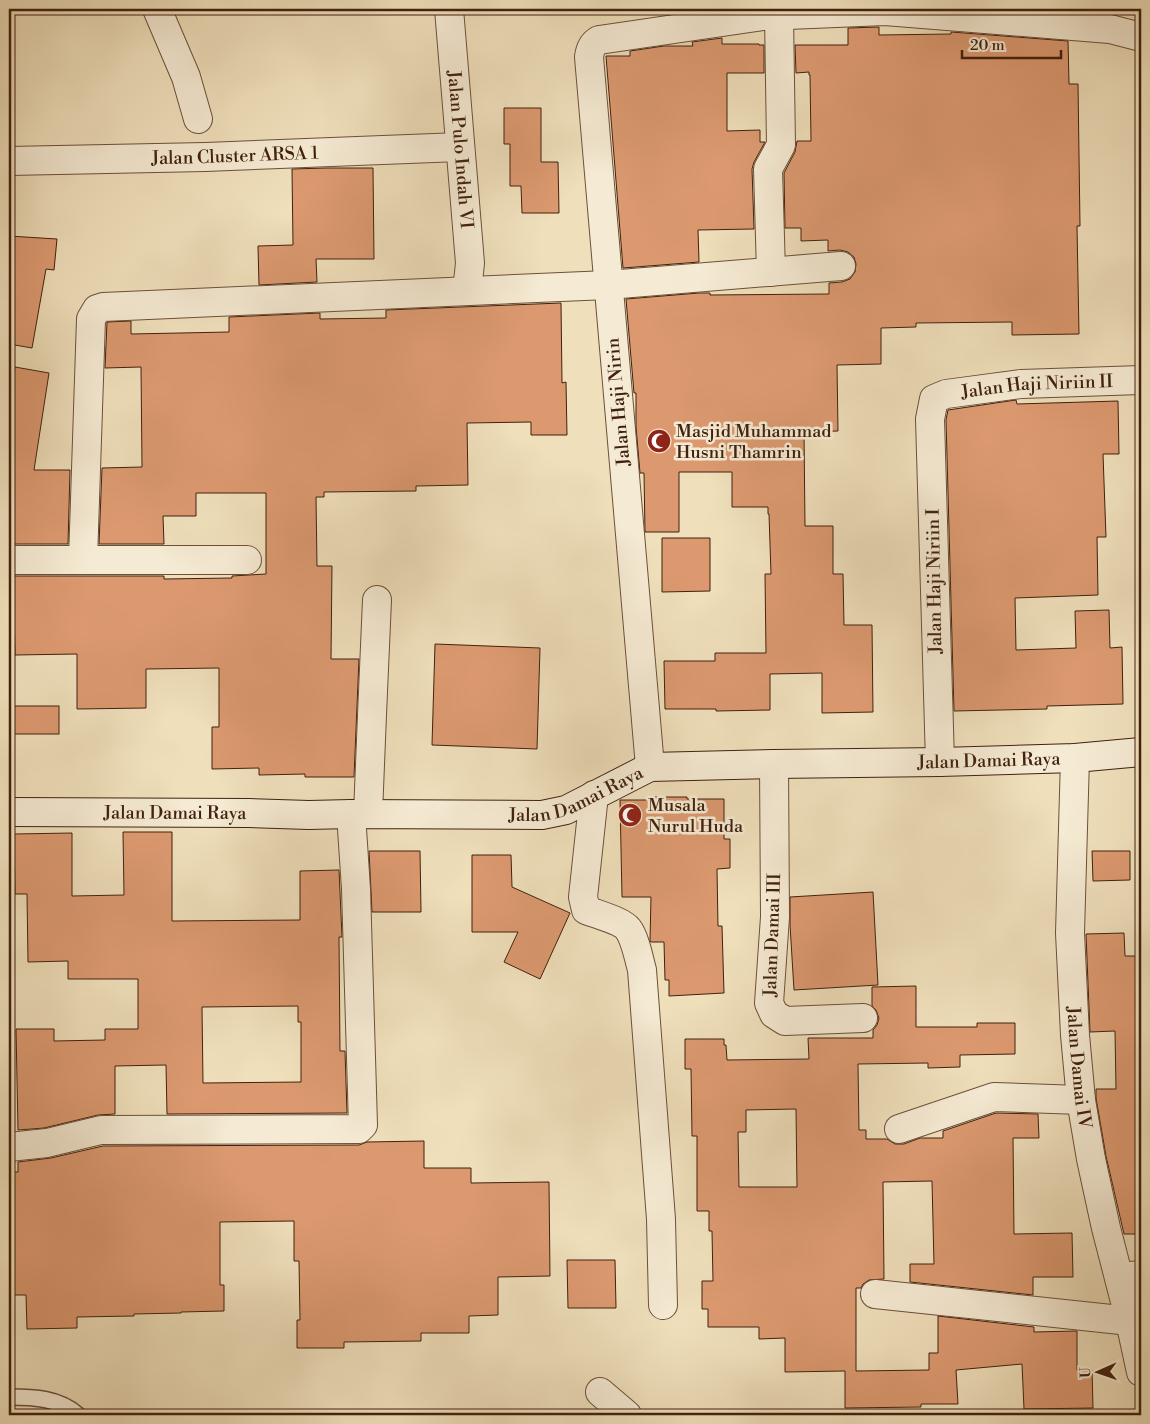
<svg xmlns="http://www.w3.org/2000/svg" width="1150" height="1424" viewBox="0 0 1150 1424" font-family="'Libre Bodoni',serif">
	<style>
		.building { fill: #dc9970; stroke: #41210e; fill-rule: evenodd }
		.lines { fill: none; stroke-linecap: round; stroke-linejoin: round }
		.lane-casing { stroke: #6c5039; stroke-width: 18 }
		.street-casing { stroke: #6c5039; stroke-width: 30 }
		.secondary-casing { stroke: #41210e; stroke-width: 30 }
		.lane { stroke: #f5ead3; stroke-width: 15 }
		.street { stroke: #f5ead3; stroke-width: 28 }
		.secondary { stroke: #f5ead3; stroke-width: 28 }
		.labels { text-anchor: middle; stroke-width: 5; stroke-linejoin: round; paint-order: stroke }
		.street-label { font-size: 18px; fill: #41210e; stroke: #f5ead3 }
		.poi-label { font-size: 18px; fill: #41210e; stroke: #f5ead3; text-anchor: start }
	</style>
	<rect width="100%" height="100%" fill="#efdfbb"/>
	<filter id="stains"><feTurbulence type="fractalNoise" baseFrequency=".004" numOctaves="4"/><feColorMatrix values="0 0 0 0 .2 0 0 0 0 .09 0 0 0 0 .02 0 0 0 .5 -.17"/></filter>
	<radialGradient id="worn" r=".72"><stop offset=".6" stop-color="#630" stop-opacity="0"/><stop offset="1" stop-color="#630" stop-opacity=".3"/></radialGradient>
	<g class="building">
		<path d="M 879,27 L 879,35 L 951,34 L 951,32 L 1068,41 L 1069,84 L 1078,84 L 1080,226 L 1077,226 L 1079,334 L 1012,335 L 1012,322 L 916,323 L 916,327 L 881,328 L 881,364 L 837,365 L 838,431 L 804,432 L 805,526 L 833,526 L 833,574 L 843,574 L 844,625 L 872,625 L 873,712 L 822,713 L 822,673 L 770,674 L 770,710 L 716,711 L 716,709 L 665,709 L 664,661 L 715,661 L 715,653 L 766,653 L 765,574 L 771,574 L 769,514 L 768,514 L 768,507 L 732,507 L 732,472 L 679,472 L 679,532 L 645,532 L 644,473 L 640,473 L 636,427 L 636,393 L 634,393 L 626,299 L 699,293 L 710,293 L 710,295 L 829,294 L 829,283 L 842,282 L 850,279 L 855,272 L 856,264 L 854,257 L 848,252 L 840,250 L 828,251 L 828,240 L 801,241 L 801,228 L 785,228 L 784,173 L 795,152 L 797,141 L 811,141 L 810,75 L 809,75 L 809,72 L 796,73 L 795,45 L 848,45 L 848,28 Z"/>
		<path d="M 722,38 L 722,44 L 759,44 L 759,45 L 764,45 L 764,73 L 727,73 L 727,131 L 760,130 L 760,142 L 765,142 L 754,162 L 752,169 L 754,229 L 698,230 L 699,262 L 623,268 L 606,56 L 630,56 L 630,51 L 664,46 L 693,46 L 692,42 Z"/>
		<path d="M 504,108 L 541,108 L 541,162 L 558,162 L 559,213 L 522,213 L 521,186 L 510,186 L 510,144 L 504,144 Z"/>
		<path d="M 326,168 L 373,168 L 374,259 L 316,259 L 317,282 L 259,285 L 258,246 L 293,245 L 292,169 Z"/>
		<path d="M 9,236 L 57,239 L 54,270 L 46,269 L 32,348 L 9,344 Z"/>
		<path d="M 561,303 L 562,383 L 566,382 L 567,435 L 531,435 L 531,422 L 467,423 L 468,485 L 416,486 L 416,491 L 324,492 L 324,497 L 316,497 L 317,566 L 332,566 L 331,659 L 359,659 L 354,777 L 305,777 L 305,774 L 259,775 L 259,768 L 212,769 L 212,727 L 219,727 L 219,668 L 146,669 L 146,708 L 77,709 L 77,654 L 15,655 L 14,610 L 13,610 L 12,576 L 164,576 L 164,579 L 232,578 L 232,576 L 266,574 L 266,493 L 196,493 L 196,516 L 163,516 L 164,544 L 99,544 L 102,468 L 142,467 L 141,367 L 105,368 L 107,322 L 131,321 L 131,334 L 229,332 L 229,317 L 320,313 L 320,319 L 386,318 L 386,310 Z"/>
		<path d="M 15,367 L 49,373 L 34,470 L 70,470 L 68,544 L 11,544 L 11,534 L 9,534 L 9,406 Z"/>
		<path d="M 1016,400 L 1017,404 L 1118,401 L 1119,454 L 1103,454 L 1106,537 L 1097,537 L 1098,595 L 1015,598 L 1016,650 L 1076,648 L 1075,611 L 1109,610 L 1110,648 L 1122,647 L 1123,704 L 1047,706 L 1047,709 L 954,711 L 946,420 L 948,410 Z"/>
		<path d="M 662,538 L 710,538 L 710,591 L 662,592 Z"/>
		<path d="M 435,644 L 540,648 L 537,749 L 432,745 Z"/>
		<rect x="9" y="706" width="50" height="28"/>
		<path d="M 654,797 L 687,797 L 687,799 L 724,799 L 724,839 L 730,839 L 730,868 L 717,869 L 718,926 L 722,926 L 724,993 L 669,996 L 669,980 L 665,980 L 664,942 L 651,942 L 650,941 L 651,897 L 622,897 L 620,800 L 654,800 Z"/>
		<path d="M 123,832 L 172,832 L 172,921 L 300,920 L 300,871 L 339,870 L 342,937 L 339,937 L 340,1051 L 345,1051 L 347,1113 L 167,1114 L 166,1065 L 115,1066 L 115,1114 L 98,1115 L 44,1128 L 18,1130 L 16,1029 L 54,1029 L 54,1041 L 105,1040 L 105,1029 L 138,1029 L 138,979 L 68,979 L 68,961 L 28,962 L 27,894 L 15,894 L 14,834 L 72,833 L 72,896 L 124,895 ZM 298,1006 L 298,1022 L 301,1022 L 301,1082 L 203,1083 L 202,1007 Z"/>
		<path d="M 369,851 L 420,851 L 421,912 L 372,912 Z"/>
		<path d="M 1092,851 L 1130,851 L 1130,880 L 1093,881 Z"/>
		<path d="M 472,855 L 511,855 L 512,887 L 570,913 L 540,979 L 504,962 L 518,932 L 472,932 Z"/>
		<path d="M 873,892 L 878,985 L 794,990 L 790,925 L 790,897 Z"/>
		<path d="M 1124,933 L 1125,956 L 1141,956 L 1141,985 L 1139,985 L 1141,1045 L 1141,1234 L 1124,1234 L 1106,1156 L 1096,1098 L 1096,1089 L 1116,1089 L 1115,1031 L 1090,1032 L 1086,934 Z"/>
		<path d="M 916,986 L 916,1027 L 977,1027 L 977,1023 L 1015,1023 L 1015,1054 L 960,1055 L 960,1067 L 928,1068 L 928,1063 L 858,1064 L 859,1130 L 866,1130 L 866,1139 L 887,1139 L 895,1144 L 904,1144 L 920,1138 L 943,1138 L 943,1131 L 996,1113 L 1038,1114 L 1039,1138 L 1013,1138 L 1014,1234 L 1072,1233 L 1073,1277 L 1033,1277 L 1033,1295 L 910,1282 L 910,1264 L 934,1264 L 932,1181 L 883,1182 L 884,1279 L 869,1280 L 863,1284 L 861,1288 L 856,1288 L 856,1371 L 929,1370 L 929,1353 L 938,1353 L 938,1316 L 1034,1327 L 1034,1332 L 1077,1331 L 1077,1370 L 1092,1370 L 1093,1408 L 1024,1409 L 1022,1364 L 956,1370 L 958,1404 L 921,1404 L 921,1407 L 845,1408 L 845,1371 L 785,1372 L 785,1338 L 759,1339 L 759,1327 L 708,1327 L 708,1309 L 702,1309 L 702,1281 L 713,1281 L 712,1231 L 709,1231 L 709,1211 L 697,1211 L 697,1136 L 692,1136 L 691,1069 L 685,1069 L 685,1039 L 724,1039 L 724,1045 L 726,1045 L 727,1060 L 809,1059 L 808,1038 L 873,1038 L 873,1030 L 877,1025 L 879,1018 L 876,1010 L 872,1006 L 872,987 ZM 796,1109 L 797,1187 L 739,1187 L 738,1132 L 746,1132 L 746,1110 Z"/>
		<path d="M 424,1141 L 424,1168 L 471,1168 L 471,1183 L 549,1182 L 550,1276 L 498,1277 L 498,1315 L 469,1316 L 469,1333 L 421,1333 L 421,1341 L 344,1342 L 344,1348 L 297,1348 L 297,1320 L 300,1320 L 299,1261 L 294,1261 L 294,1221 L 220,1222 L 220,1285 L 224,1285 L 224,1311 L 181,1312 L 181,1313 L 134,1314 L 134,1316 L 77,1317 L 77,1328 L 27,1329 L 26,1295 L 9,1295 L 9,1172 L 18,1172 L 18,1162 L 51,1158 L 103,1146 L 359,1145 L 367,1142 Z"/>
		<path d="M 567,1260 L 615,1260 L 616,1308 L 568,1308 Z"/>
	</g>
	<g class="lines">
		<g class="lane-casing">
			<path id="lane" d="M 9,1397 C 34,1397 59,1398 78,1415"/>
		</g>
		<g class="street-casing">
			<g id="street">
				<path d="M 157,9 L 186,77 L 198,119"/>
				<path id="s1" d="M 449,9 L 470,263 L 468,282 L 465,291"/>
				<path id="s2" d="M 9,161 L 205,157 L 460,147"/>
				<path d="M 771,272 L 768,169 L 781,145 L 779,16"/>
				<path d="M 9,560 L 247,560"/>
				<path d="M 83,560 L 91,319 L 97,309 L 103,307 L 608,285 L 841,266"/>
				<path id="s3" d="M 1075,758 L 1070,933 L 1075,1035 L 1081,1100 L 1091,1159 L 1106,1228 L 1130,1321 L 1141,1372"/>
				<path id="s4" d="M 940,762 L 930,419 L 934,399 L 946,394 L 1021,384 L 1141,380"/>
				<path d="M 774,764 L 775,917 L 769,1003 L 774,1014 L 785,1021 L 863,1018"/>
				<path d="M 650,767 L 589,57 C 590,49 592,44 599,40 L 763,16 L 885,11 L 1110,29 L 1141,37"/>
				<path d="M 594,795 L 583,897 L 586,910 C 596,914 622,921 628,929 C 635,938 639,959 642,970 L 661,1219 L 663,1305"/>
				<path d="M 368,814 L 372,715 L 377,600"/>
				<path d="M 899,1129 L 994,1097 L 1081,1100"/>
				<path d="M 9,1147 L 47,1143 L 101,1130 L 359,1129 L 363,1125 L 356,889 L 351,814"/>
				<path d="M 1119,1277 L 1141,1275"/>
				<path d="M 875,1294 L 1130,1321"/>
				<path d="M 600,1392 L 627,1415"/>
			</g>
		</g>
		<g class="secondary-casing">
			<g id="secondary">
				<path id="s5" d="M 9,812 L 249,813 L 309,815 L 351,814 L 542,815 L 566,810 L 650,767 L 774,764 L 940,762 L 1075,758 L 1141,752"/>
			</g>
		</g>
		<use href="#lane" class="lane"/>
		<use href="#street" class="street"/>
		<use href="#secondary" class="secondary"/>
	</g>
	<defs>
		<g id="mosque-disc" transform="scale(1.25)"><circle r="9.5" fill="#8f2418" stroke="#f5ead3"/><path d="M3.5-4.9A6 6 0 1 0 3.5 4.9A5 5 0 1 1 3.5-4.9Z" fill="#fff"/></g>
	</defs>
	<g fill-rule="evenodd">
		<use href="#mosque-disc" x="659" y="441"/>
		<use href="#mosque-disc" x="630" y="815"/>
	</g>
	<g class="labels">
		<g class="street-label">
			<text dy="6" stroke="none"><textPath href="#s1" startOffset="141">Jalan Pulo Indah VI</textPath></text>
			<text dy="6" stroke="none"><textPath href="#s2" startOffset="226">Jalan Cluster ARSA 1</textPath></text>
			<text dy="6" stroke="none"><textPath href="#s4" startOffset="468">Jalan Haji Niriin II</textPath></text>
			<text transform="translate(618 402) rotate(-95)" y="6">Jalan Haji Nirin</text>
			<text transform="translate(934 581) rotate(-91)" y="6">Jalan Haji Niriin I</text>
			<text dy="6" stroke="none"><textPath href="#s5" startOffset="991">Jalan Damai Raya</textPath></text>
			<text dy="6" stroke="none"><textPath href="#s5" startOffset="571">Jalan Damai Raya</textPath></text>
			<text dy="6" stroke="none"><textPath href="#s5" startOffset="166">Jalan Damai Raya</textPath></text>
			<text transform="translate(772 935) rotate(-88)" y="6">Jalan Damai III</text>
			<text dy="6" stroke="none"><textPath href="#s3" startOffset="310">Jalan Damai IV</textPath></text>
		</g>
		<g class="poi-label">
			<text x="676" y="437">Masjid Muhammad<tspan x="676" dy="21">Husni Thamrin</tspan></text>
			<text x="648" y="811">Musala<tspan x="648" dy="21">Nurul Huda</tspan></text>
		</g>
	</g>
	<rect width="1150" height="1424" fill="none" stroke="#efdfbb" stroke-width="30"/>
	<rect x="10" y="10" width="1130" height="1404" fill="none" stroke="#41210e" stroke-width="2.5"/>
	<rect x="15" y="15" width="1120" height="1394" fill="none" stroke="#41210e"/>
	<g transform="translate(1098 1372) rotate(268)" stroke="#f5ead3" stroke-width="4" paint-order="stroke">
	<path d="M0-4L9 19L0 12L-9 19Z" fill="#41210e"/>
	<text y="-8" font-size="14" font-weight="bold" text-anchor="middle" fill="#41210e">U</text>
	</g>
	<path d="M962 50v8h99v-8" fill="none" stroke="#41210e" stroke-width="2.5"/>
	<text x="970" y="50" font-size="15" fill="#41210e" stroke="#f5ead3" stroke-width="4" paint-order="stroke">20 m</text>
	<rect width="100%" height="100%" filter="url(#stains)"/>
	<rect width="100%" height="100%" fill="url(#worn)"/>
</svg>
